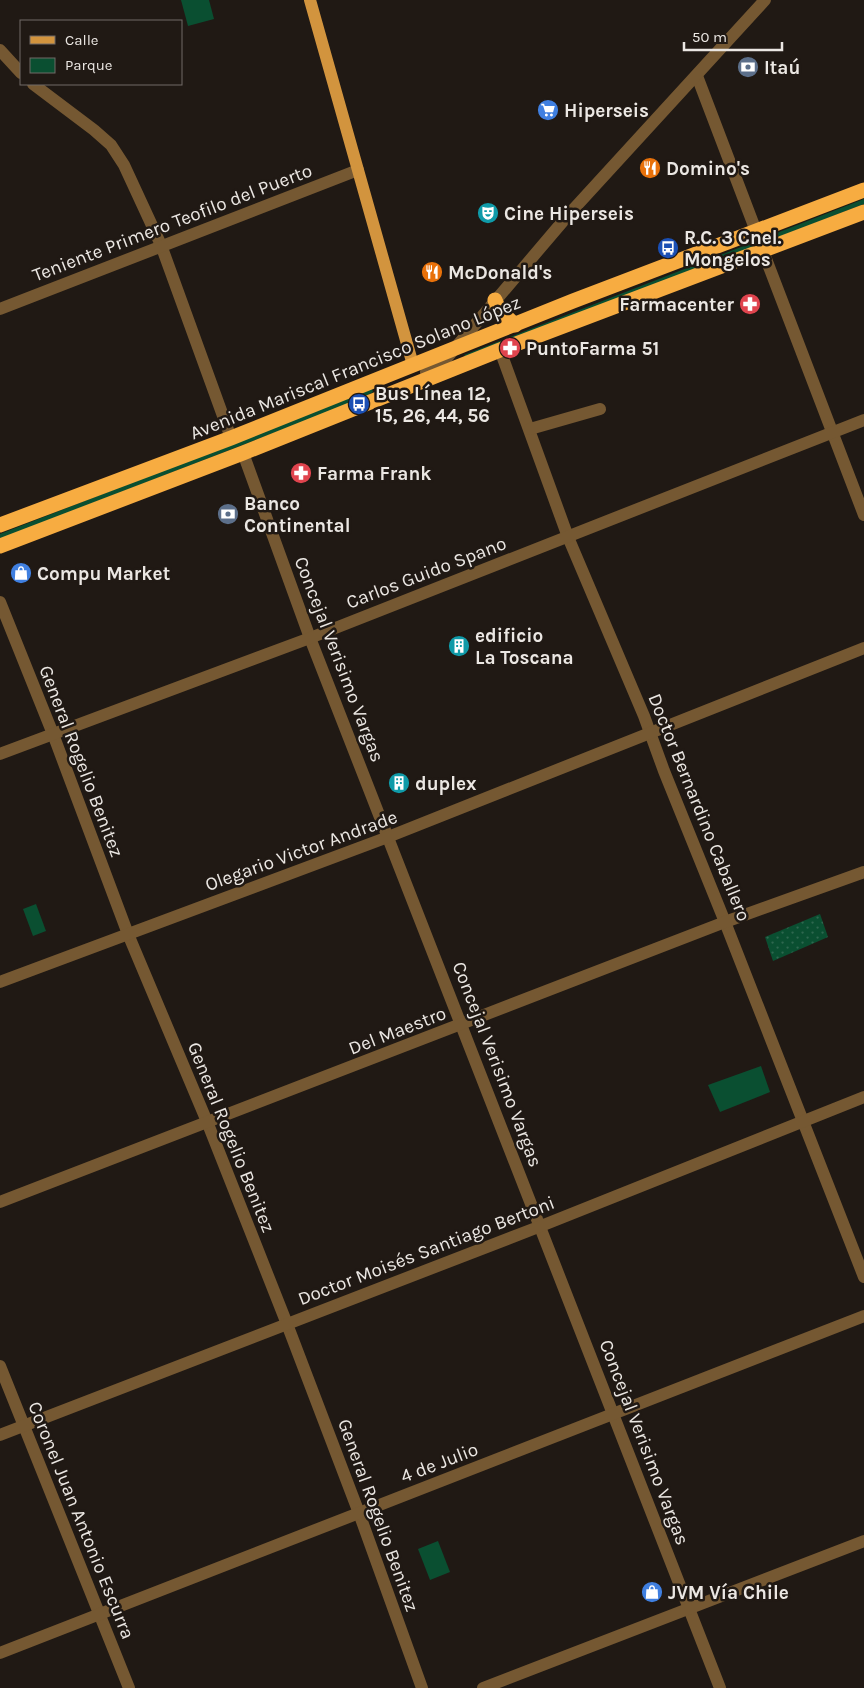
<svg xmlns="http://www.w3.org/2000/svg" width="864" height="1688" viewBox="0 0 864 1688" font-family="Karla,sans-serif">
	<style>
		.green { fill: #0a4f31 }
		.park { fill: url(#park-dots) }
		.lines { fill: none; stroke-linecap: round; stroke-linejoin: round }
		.minor { stroke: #755832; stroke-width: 12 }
		.major { stroke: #d2943e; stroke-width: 12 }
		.highway { stroke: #f7ac41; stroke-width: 15 }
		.labels { text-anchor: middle; stroke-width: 5; stroke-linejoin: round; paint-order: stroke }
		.poi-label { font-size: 19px; font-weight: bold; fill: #ebe7e3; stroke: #201914; text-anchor: start }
		.street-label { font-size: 19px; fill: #ebe7e3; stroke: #201914 }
	</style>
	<defs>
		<pattern id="park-dots" width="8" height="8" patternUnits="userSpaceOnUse" patternTransform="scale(1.25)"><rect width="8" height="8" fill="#0a4f31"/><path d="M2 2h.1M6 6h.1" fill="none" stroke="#2e684f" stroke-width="1.8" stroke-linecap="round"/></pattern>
	</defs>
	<rect width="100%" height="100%" fill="#201914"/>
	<g class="green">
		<path d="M 181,0 L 209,0 L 214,19 L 188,26 Z"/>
		<path d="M 864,199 L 864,204 L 467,358 L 464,355 Z"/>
		<path d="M 372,389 L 373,392 L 361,399 L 0,539 L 0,534 Z"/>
		<path d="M 36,904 L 46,931 L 33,936 L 23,909 Z"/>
		<path d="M 761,1066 L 770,1092 L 720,1112 L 708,1085 Z"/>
		<path d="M 438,1541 L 450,1572 L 430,1580 L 418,1549 Z"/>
	</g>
	<path class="park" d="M 820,914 L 828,937 L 773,961 L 765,937 Z"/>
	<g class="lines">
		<g class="minor">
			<path d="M 0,50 L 21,73"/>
			<path d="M 697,76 L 756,231"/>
			<path d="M 33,84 L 94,130 L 111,145 L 124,165 L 161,245 L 231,438"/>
			<path d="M 763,251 L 864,515"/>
			<path d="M 0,309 L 358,170"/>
			<path d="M 500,350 L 568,537 L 644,716 L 664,771 L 725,922 L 864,1277"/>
			<path d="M 426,372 L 439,367 L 570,213 L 765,0"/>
			<path d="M 530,429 L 600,409"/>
			<path d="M 243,453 L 310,638 L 720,1688"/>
			<path d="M 0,602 L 53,734 L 128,934 L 208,1124 L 287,1324 L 359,1513 L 422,1688"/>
			<path d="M 0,754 L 310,638 L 864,420"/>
			<path d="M 0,982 L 388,837 L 864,648"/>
			<path d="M 0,1202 L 725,922 L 864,872"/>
			<path d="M 0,1366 L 129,1688"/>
			<path d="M 0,1435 L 541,1226 L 864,1097"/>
			<path d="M 0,1653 L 864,1316"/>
			<path d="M 483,1688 L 864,1541"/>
		</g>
		<path class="major" d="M 310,0 L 413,365"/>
		<g class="highway">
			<path d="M 495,300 L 499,310 L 515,325"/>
			<path d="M 0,525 L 231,438 L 573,301 L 864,190"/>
			<path d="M 0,546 L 243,453 L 500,350 L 864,212"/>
		</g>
	</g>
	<defs>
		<g id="bank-disc" transform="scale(1.125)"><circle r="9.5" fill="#5c6f8a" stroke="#201914"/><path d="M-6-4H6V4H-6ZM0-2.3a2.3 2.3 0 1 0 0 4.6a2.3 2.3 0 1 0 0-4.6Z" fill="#fff"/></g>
		<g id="supermarket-disc" transform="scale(1.125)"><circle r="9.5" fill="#3f7fe0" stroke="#201914"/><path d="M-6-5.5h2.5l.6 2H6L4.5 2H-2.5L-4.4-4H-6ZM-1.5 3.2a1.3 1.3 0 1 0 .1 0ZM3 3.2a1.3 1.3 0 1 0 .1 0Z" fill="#fff"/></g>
		<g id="restaurant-disc" transform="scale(1.125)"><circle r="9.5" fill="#e8710a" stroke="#201914"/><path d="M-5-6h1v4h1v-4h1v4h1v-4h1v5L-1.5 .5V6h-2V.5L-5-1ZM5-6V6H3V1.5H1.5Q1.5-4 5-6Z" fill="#fff"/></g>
		<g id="theatre-disc" transform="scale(1.125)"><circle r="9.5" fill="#0f9aa8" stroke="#201914"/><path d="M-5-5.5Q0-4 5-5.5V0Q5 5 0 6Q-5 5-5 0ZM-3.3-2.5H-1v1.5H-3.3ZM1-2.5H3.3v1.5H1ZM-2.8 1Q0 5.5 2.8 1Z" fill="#fff"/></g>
		<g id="bus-disc" transform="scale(1.125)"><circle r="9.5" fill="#1a4fb4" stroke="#201914"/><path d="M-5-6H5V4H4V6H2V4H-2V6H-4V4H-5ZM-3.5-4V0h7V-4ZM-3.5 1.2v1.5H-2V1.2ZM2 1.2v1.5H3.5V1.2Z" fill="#fff"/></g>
		<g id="pharmacy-disc" transform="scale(1.125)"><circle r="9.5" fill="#e0444e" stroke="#201914"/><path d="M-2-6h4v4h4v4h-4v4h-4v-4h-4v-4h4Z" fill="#fff"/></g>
		<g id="shop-disc" transform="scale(1.125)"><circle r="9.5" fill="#3f7fe0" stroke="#201914"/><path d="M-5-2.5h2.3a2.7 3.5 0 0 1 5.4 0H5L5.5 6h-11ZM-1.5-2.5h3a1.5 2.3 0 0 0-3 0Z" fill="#fff"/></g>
		<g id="building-disc" transform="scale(1.125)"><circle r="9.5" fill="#0f9aa8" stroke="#201914"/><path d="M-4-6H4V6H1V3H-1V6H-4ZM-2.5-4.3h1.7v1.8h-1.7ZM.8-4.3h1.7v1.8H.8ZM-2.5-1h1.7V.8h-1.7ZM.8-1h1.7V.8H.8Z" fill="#fff"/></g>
	</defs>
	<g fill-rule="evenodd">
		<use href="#bank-disc" x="748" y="67"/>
		<use href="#supermarket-disc" x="548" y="110"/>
		<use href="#restaurant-disc" x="650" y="168"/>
		<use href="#theatre-disc" x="488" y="213"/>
		<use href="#bus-disc" x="668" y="248"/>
		<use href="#restaurant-disc" x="432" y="272"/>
		<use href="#pharmacy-disc" x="750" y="304"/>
		<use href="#pharmacy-disc" x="510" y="348"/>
		<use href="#bus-disc" x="359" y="404"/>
		<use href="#pharmacy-disc" x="301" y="473"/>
		<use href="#bank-disc" x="228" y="514"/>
		<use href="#shop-disc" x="21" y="573"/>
		<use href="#building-disc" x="459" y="646"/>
		<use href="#building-disc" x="399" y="783"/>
		<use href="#shop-disc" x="652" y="1592"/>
	</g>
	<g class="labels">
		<g class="poi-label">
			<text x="764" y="74">Itaú</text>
			<text x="564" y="117">Hiperseis</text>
			<text x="666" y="175">Domino's</text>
			<text x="504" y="220">Cine Hiperseis</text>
			<text x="684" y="244">R.C. 3 Cnel.<tspan x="684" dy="22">Mongelos</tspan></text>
			<text x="448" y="279">McDonald's</text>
			<text x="734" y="311" text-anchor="end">Farmacenter</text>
			<text x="526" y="355">PuntoFarma 51</text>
			<text x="375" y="400">Bus Línea 12,<tspan x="375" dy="22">15, 26, 44, 56</tspan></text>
			<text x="317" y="480">Farma Frank</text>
			<text x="244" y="510">Banco<tspan x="244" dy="22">Continental</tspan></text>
			<text x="37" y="580">Compu Market</text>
			<text x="475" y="642">edificio<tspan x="475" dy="22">La Toscana</tspan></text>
			<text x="415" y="790">duplex</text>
			<text x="668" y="1599">JVM Vía Chile</text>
		</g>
		<g class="street-label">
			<text transform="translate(172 222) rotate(-21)" y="7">Teniente Primero Teofilo del Puerto</text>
			<text transform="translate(355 367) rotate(-22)" y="7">Avenida Mariscal Francisco Solano López</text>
			<text transform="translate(426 572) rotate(-21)" y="7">Carlos Guido Spano</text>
			<text transform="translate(340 659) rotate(69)" y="7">Concejal Verisimo Vargas</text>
			<text transform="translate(82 761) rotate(69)" y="7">General Rogelio Benitez</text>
			<text transform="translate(700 807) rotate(68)" y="7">Doctor Bernardino Caballero</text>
			<text transform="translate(301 850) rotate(-20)" y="7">Olegario Victor Andrade</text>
			<text transform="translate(397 1030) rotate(-21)" y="7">Del Maestro</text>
			<text transform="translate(498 1064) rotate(69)" y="7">Concejal Verisimo Vargas</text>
			<text transform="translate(232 1137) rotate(68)" y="7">General Rogelio Benitez</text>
			<text transform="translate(426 1250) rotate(-21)" y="7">Doctor Moisés Santiago Bertoni</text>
			<text transform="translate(645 1442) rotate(69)" y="7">Concejal Verisimo Vargas</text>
			<text transform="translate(439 1462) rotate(-21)" y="7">4 de Julio</text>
			<text transform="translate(379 1515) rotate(70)" y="7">General Rogelio Benitez</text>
			<text transform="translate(82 1520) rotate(68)" y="7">Coronel Juan Antonio Escurra</text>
		</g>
	</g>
	<rect x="20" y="20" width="162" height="65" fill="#201914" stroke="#716b67"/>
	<rect x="30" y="36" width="25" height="8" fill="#d2943e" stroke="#716b67"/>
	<text x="65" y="45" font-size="15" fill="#ebe7e3">Calle</text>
	<rect x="30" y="58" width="25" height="15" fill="#0a4f31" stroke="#716b67"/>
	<text x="65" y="70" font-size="15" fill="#ebe7e3">Parque</text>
	<path d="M684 42v8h98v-8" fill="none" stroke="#ebe7e3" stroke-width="2.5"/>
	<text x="692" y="42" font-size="15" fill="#ebe7e3" stroke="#201914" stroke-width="4" paint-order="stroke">50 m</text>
</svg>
